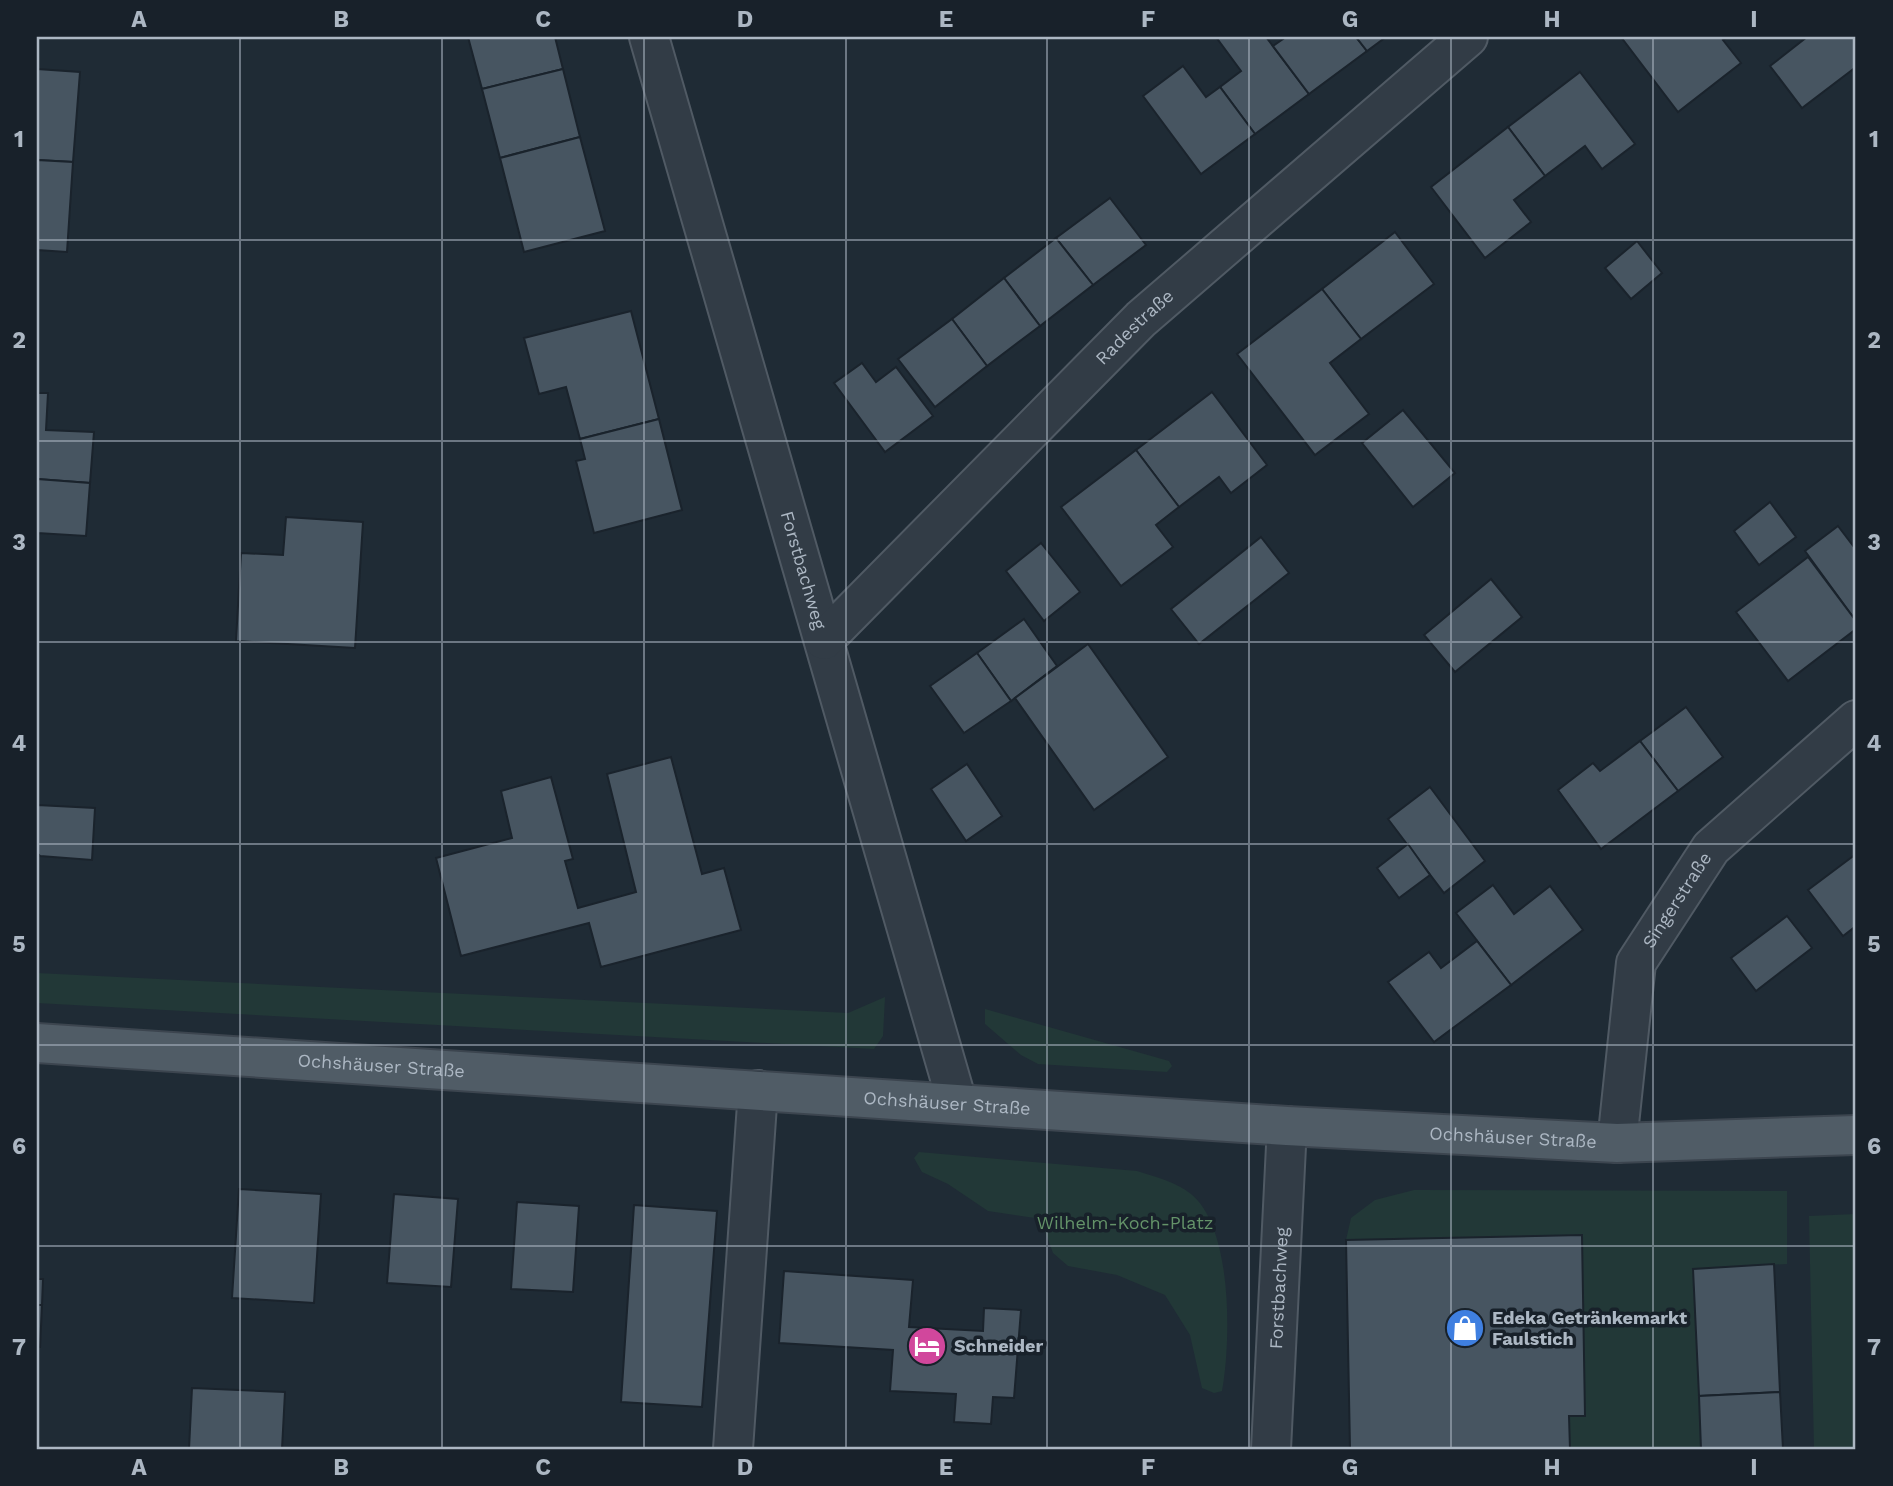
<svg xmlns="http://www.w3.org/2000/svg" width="1893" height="1486" viewBox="0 0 1893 1486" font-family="'Work Sans',sans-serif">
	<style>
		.green { fill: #223837 }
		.building { fill: #475561; stroke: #1a232c; stroke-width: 2 }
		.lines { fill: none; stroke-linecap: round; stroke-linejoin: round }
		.minor-casing { stroke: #505a64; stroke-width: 42 }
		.major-casing { stroke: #3c454f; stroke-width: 42 }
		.minor { stroke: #323c46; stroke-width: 38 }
		.major { stroke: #505c66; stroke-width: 38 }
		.grid { fill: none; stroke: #acb7c3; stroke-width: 2; stroke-opacity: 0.55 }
		.labels { text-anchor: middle; stroke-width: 7; stroke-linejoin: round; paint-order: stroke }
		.street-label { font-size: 18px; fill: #acb7c3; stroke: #18212a }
		.park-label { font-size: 18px; fill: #649369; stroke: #18212a }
		.poi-label { font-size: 18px; font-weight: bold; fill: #acb7c3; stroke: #18212a; text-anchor: start }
		.neatline { fill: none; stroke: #acb7c3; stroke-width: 2.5 }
		.grid-label { font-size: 23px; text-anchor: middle; font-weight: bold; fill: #acb7c3 }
	</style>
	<rect width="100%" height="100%" fill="#1f2b35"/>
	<g class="green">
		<path d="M 37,973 L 848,1013 L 885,997 L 883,1036 L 874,1049 L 37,1003 Z"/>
		<path d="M 985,1009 L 1169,1061 L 1172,1066 L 1167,1072 L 1038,1064 L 1021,1055 L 985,1024 Z"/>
		<path d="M 919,1152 L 1137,1171 C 1156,1177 1176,1182 1191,1194 C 1233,1228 1231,1342 1222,1391 L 1214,1393 L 1202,1388 L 1190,1335 L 1165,1295 L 1117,1275 L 1068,1266 L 1053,1253 L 1042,1223 L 1035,1218 L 988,1211 L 948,1184 L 922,1172 L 914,1158 Z"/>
		<path d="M 1414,1190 L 1787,1191 L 1787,1264 L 1693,1269 L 1701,1449 L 1570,1449 L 1569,1416 L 1584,1416 L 1581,1235 L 1346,1240 L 1351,1218 L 1375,1200 Z"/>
		<path d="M 1856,1214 L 1856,1449 L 1814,1449 L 1809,1216 Z"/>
	</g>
	<g class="building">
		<path d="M 468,37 L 555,37 L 563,69 L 482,89 Z"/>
		<path d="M 1216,37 L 1266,37 L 1309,94 L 1255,134 L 1220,87 L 1241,71 Z"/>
		<path d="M 1286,37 L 1356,37 L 1367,51 L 1309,94 L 1273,46 Z"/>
		<path d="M 1356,37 L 1386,37 L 1367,51 Z"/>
		<path d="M 1621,37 L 1728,37 L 1723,40 L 1741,63 L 1678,112 Z"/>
		<path d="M 1807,37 L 1856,37 L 1856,67 L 1802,108 L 1770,66 Z"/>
		<path d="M 1183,66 L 1206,97 L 1220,87 L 1255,134 L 1201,174 L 1143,96 Z"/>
		<path d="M 37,69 L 80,72 L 73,162 L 37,160 Z"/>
		<path d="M 563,69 L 580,137 L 500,158 L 482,89 Z"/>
		<path d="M 1580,72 L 1635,144 L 1602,169 L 1585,146 L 1545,176 L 1508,127 Z"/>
		<path d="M 1508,127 L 1545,176 L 1514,200 L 1531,222 L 1485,258 L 1431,187 Z"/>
		<path d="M 580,137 L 605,231 L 524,252 L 500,158 Z"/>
		<path d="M 37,160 L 73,162 L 67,252 L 37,250 Z"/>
		<path d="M 1110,198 L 1146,245 L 1093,285 L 1056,238 Z"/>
		<path d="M 1395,232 L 1434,284 L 1361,339 L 1322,289 Z"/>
		<path d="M 1056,238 L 1093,285 L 1040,326 L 1004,278 Z"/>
		<path d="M 1637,241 L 1662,273 L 1631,299 L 1605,268 Z"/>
		<path d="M 1004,278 L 1040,326 L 987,366 L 952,319 Z"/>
		<path d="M 1322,289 L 1361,339 L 1330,363 L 1369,414 L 1315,455 L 1237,354 Z"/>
		<path d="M 631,311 L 659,419 L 580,439 L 566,387 L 539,394 L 524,338 Z"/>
		<path d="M 952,319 L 987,366 L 935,407 L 898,359 Z"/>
		<path d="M 862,363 L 876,382 L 896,367 L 933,416 L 885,452 L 834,383 Z"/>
		<path d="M 1212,392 L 1267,465 L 1231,493 L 1219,477 L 1179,507 L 1136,450 Z"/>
		<path d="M 37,393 L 48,393 L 46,430 L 94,432 L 90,483 L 37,479 Z"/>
		<path d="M 1403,410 L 1455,473 L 1413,507 L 1362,443 Z"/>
		<path d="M 659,419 L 682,510 L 594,533 L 576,461 L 585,459 L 580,439 Z"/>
		<path d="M 1136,450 L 1179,507 L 1156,525 L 1173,547 L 1121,586 L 1061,507 Z"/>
		<path d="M 37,479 L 90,483 L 86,536 L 38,533 L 37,559 Z"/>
		<path d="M 1770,502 L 1796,537 L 1759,565 L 1734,531 Z"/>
		<path d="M 286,517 L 363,522 L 355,648 L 236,641 L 241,553 L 283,555 Z"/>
		<path d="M 1838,526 L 1854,547 L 1856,545 L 1856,621 L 1805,551 Z"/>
		<path d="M 1261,537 L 1289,573 L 1199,644 L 1171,609 Z"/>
		<path d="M 1041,543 L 1080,592 L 1044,621 L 1006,571 Z"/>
		<path d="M 1808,557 L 1856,621 L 1856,629 L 1788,681 L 1736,612 Z"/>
		<path d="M 1491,579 L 1522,617 L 1455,672 L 1424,635 Z"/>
		<path d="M 1024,619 L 1057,666 L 1011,701 L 977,653 Z"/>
		<path d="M 1088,644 L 1168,757 L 1094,810 L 1015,698 Z"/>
		<path d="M 977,653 L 1011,701 L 964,733 L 930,686 Z"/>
		<path d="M 1686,707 L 1723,757 L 1678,791 L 1640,741 Z"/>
		<path d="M 1640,741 L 1678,791 L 1601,849 L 1558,790 L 1593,763 L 1600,771 Z"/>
		<path d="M 671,757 L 702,874 L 724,868 L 741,930 L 601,967 L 589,923 L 461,956 L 436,858 L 512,838 L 501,791 L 551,777 L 573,859 L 565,861 L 578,908 L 636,892 L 607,774 Z"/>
		<path d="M 967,764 L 1002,816 L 966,841 L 931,789 Z"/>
		<path d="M 1430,787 L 1485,861 L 1444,893 L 1388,819 Z"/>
		<path d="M 37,805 L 95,808 L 92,860 L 40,856 L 37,853 Z"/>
		<path d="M 1408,844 L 1430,875 L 1399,898 L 1377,868 Z"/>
		<path d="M 1856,854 L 1856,926 L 1843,936 L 1808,890 Z"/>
		<path d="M 1493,885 L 1514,914 L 1550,886 L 1583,930 L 1511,985 L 1456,913 Z"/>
		<path d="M 1787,916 L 1812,948 L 1756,991 L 1731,958 Z"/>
		<path d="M 1477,941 L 1511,985 L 1434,1042 L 1388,982 L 1429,952 L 1441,968 Z"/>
		<path d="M 239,1189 L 321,1194 L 314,1303 L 232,1298 Z"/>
		<path d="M 394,1194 L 458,1199 L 451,1287 L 387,1283 Z"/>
		<path d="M 517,1202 L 579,1206 L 573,1292 L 511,1289 Z"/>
		<path d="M 634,1205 L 717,1211 L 702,1407 L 621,1402 Z"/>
		<path d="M 1582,1235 L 1585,1416 L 1569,1416 L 1570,1449 L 1350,1449 L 1346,1240 Z"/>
		<path d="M 1774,1264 L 1780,1392 L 1699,1396 L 1693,1269 Z"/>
		<path d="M 784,1271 L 913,1280 L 909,1327 L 983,1331 L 984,1308 L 1021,1310 L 1014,1398 L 993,1397 L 991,1424 L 954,1422 L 956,1394 L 890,1391 L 893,1350 L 779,1343 Z"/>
		<path d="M 37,1279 L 43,1279 L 42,1305 L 37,1305 Z"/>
		<path d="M 37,1305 L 42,1305 L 40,1347 L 37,1347 Z"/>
		<path d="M 192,1388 L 285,1392 L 282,1449 L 189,1449 Z"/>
		<path d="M 1780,1392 L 1783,1449 L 1701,1449 L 1699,1396 Z"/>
	</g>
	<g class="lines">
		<g class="minor-casing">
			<g id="minor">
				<path id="s1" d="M 649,37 L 957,1102"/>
				<path id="s2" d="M 824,640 L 1141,319 L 1468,37"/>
				<path id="s3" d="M 1617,1143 L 1636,963 L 1711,848 L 1856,720"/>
				<path d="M 733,1449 L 758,1090"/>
				<path id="s4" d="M 1271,1449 L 1287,1126"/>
			</g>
		</g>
		<g class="major-casing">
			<g id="major">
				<path id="s5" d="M 37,1043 L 1287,1126 L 1617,1143 L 1856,1135"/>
			</g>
		</g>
		<use href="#minor" class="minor"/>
		<use href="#major" class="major"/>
	</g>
	<path class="grid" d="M 240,37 L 240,1449M 442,37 L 442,1449M 644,37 L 644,1449M 846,37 L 846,1449M 1047,37 L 1047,1449M 1249,37 L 1249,1449M 1451,37 L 1451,1449M 1653,37 L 1653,1449M 37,240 L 1856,240M 37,441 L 1856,441M 37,642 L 1856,642M 37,844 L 1856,844M 37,1045 L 1856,1045M 37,1246 L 1856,1246"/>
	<defs>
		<g id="shop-disc" transform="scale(2.0125)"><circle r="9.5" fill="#3f7fe0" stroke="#18212a"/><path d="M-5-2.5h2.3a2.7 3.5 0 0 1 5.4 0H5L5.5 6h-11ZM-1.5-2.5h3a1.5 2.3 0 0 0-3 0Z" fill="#fff"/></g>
		<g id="hotel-disc" transform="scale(2.0125)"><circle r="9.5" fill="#d1479c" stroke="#18212a"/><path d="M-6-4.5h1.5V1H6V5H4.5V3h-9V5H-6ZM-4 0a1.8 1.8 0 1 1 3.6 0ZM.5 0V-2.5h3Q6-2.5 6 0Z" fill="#fff"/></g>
	</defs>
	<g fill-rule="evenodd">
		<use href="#shop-disc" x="1465" y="1328"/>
		<use href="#hotel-disc" x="927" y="1346"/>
	</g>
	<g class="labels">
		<g class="street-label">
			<text dy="6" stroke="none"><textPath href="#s2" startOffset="441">Radestraße</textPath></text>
			<text dy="6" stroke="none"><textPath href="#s1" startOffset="555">Forstbachweg</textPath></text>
			<text dy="6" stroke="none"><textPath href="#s3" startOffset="256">Singerstraße</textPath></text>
			<text dy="6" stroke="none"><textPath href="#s5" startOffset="345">Ochshäuser Straße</textPath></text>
			<text dy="6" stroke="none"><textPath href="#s5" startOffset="912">Ochshäuser Straße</textPath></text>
			<text dy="6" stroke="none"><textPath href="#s5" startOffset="1479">Ochshäuser Straße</textPath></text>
			<text dy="6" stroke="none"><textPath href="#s4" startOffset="161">Forstbachweg</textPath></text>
		</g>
		<g class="park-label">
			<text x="1125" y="1229">Wilhelm-Koch-Platz</text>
		</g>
		<g class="poi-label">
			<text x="1492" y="1324">Edeka Getränkemarkt<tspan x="1492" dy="21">Faulstich</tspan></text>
			<text x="954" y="1352">Schneider</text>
		</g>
	</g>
	<rect width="1893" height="1486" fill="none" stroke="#18212a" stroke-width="77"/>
	<rect x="38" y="38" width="1816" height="1410" class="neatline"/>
	<g class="grid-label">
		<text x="139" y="27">A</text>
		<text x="341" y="27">B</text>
		<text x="543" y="27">C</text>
		<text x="745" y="27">D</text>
		<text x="946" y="27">E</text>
		<text x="1148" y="27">F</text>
		<text x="1350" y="27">G</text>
		<text x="1552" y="27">H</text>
		<text x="1754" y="27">I</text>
		<text x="19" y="147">1</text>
		<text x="1874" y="147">1</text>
		<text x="19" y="348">2</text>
		<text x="1874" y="348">2</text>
		<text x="19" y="550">3</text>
		<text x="1874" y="550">3</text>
		<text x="19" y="751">4</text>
		<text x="1874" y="751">4</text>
		<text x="19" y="952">5</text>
		<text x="1874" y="952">5</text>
		<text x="19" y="1154">6</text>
		<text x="1874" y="1154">6</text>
		<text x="19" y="1355">7</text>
		<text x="1874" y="1355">7</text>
		<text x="139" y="1475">A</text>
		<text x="341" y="1475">B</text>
		<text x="543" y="1475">C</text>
		<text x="745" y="1475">D</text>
		<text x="946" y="1475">E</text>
		<text x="1148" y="1475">F</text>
		<text x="1350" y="1475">G</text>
		<text x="1552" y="1475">H</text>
		<text x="1754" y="1475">I</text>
	</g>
</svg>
